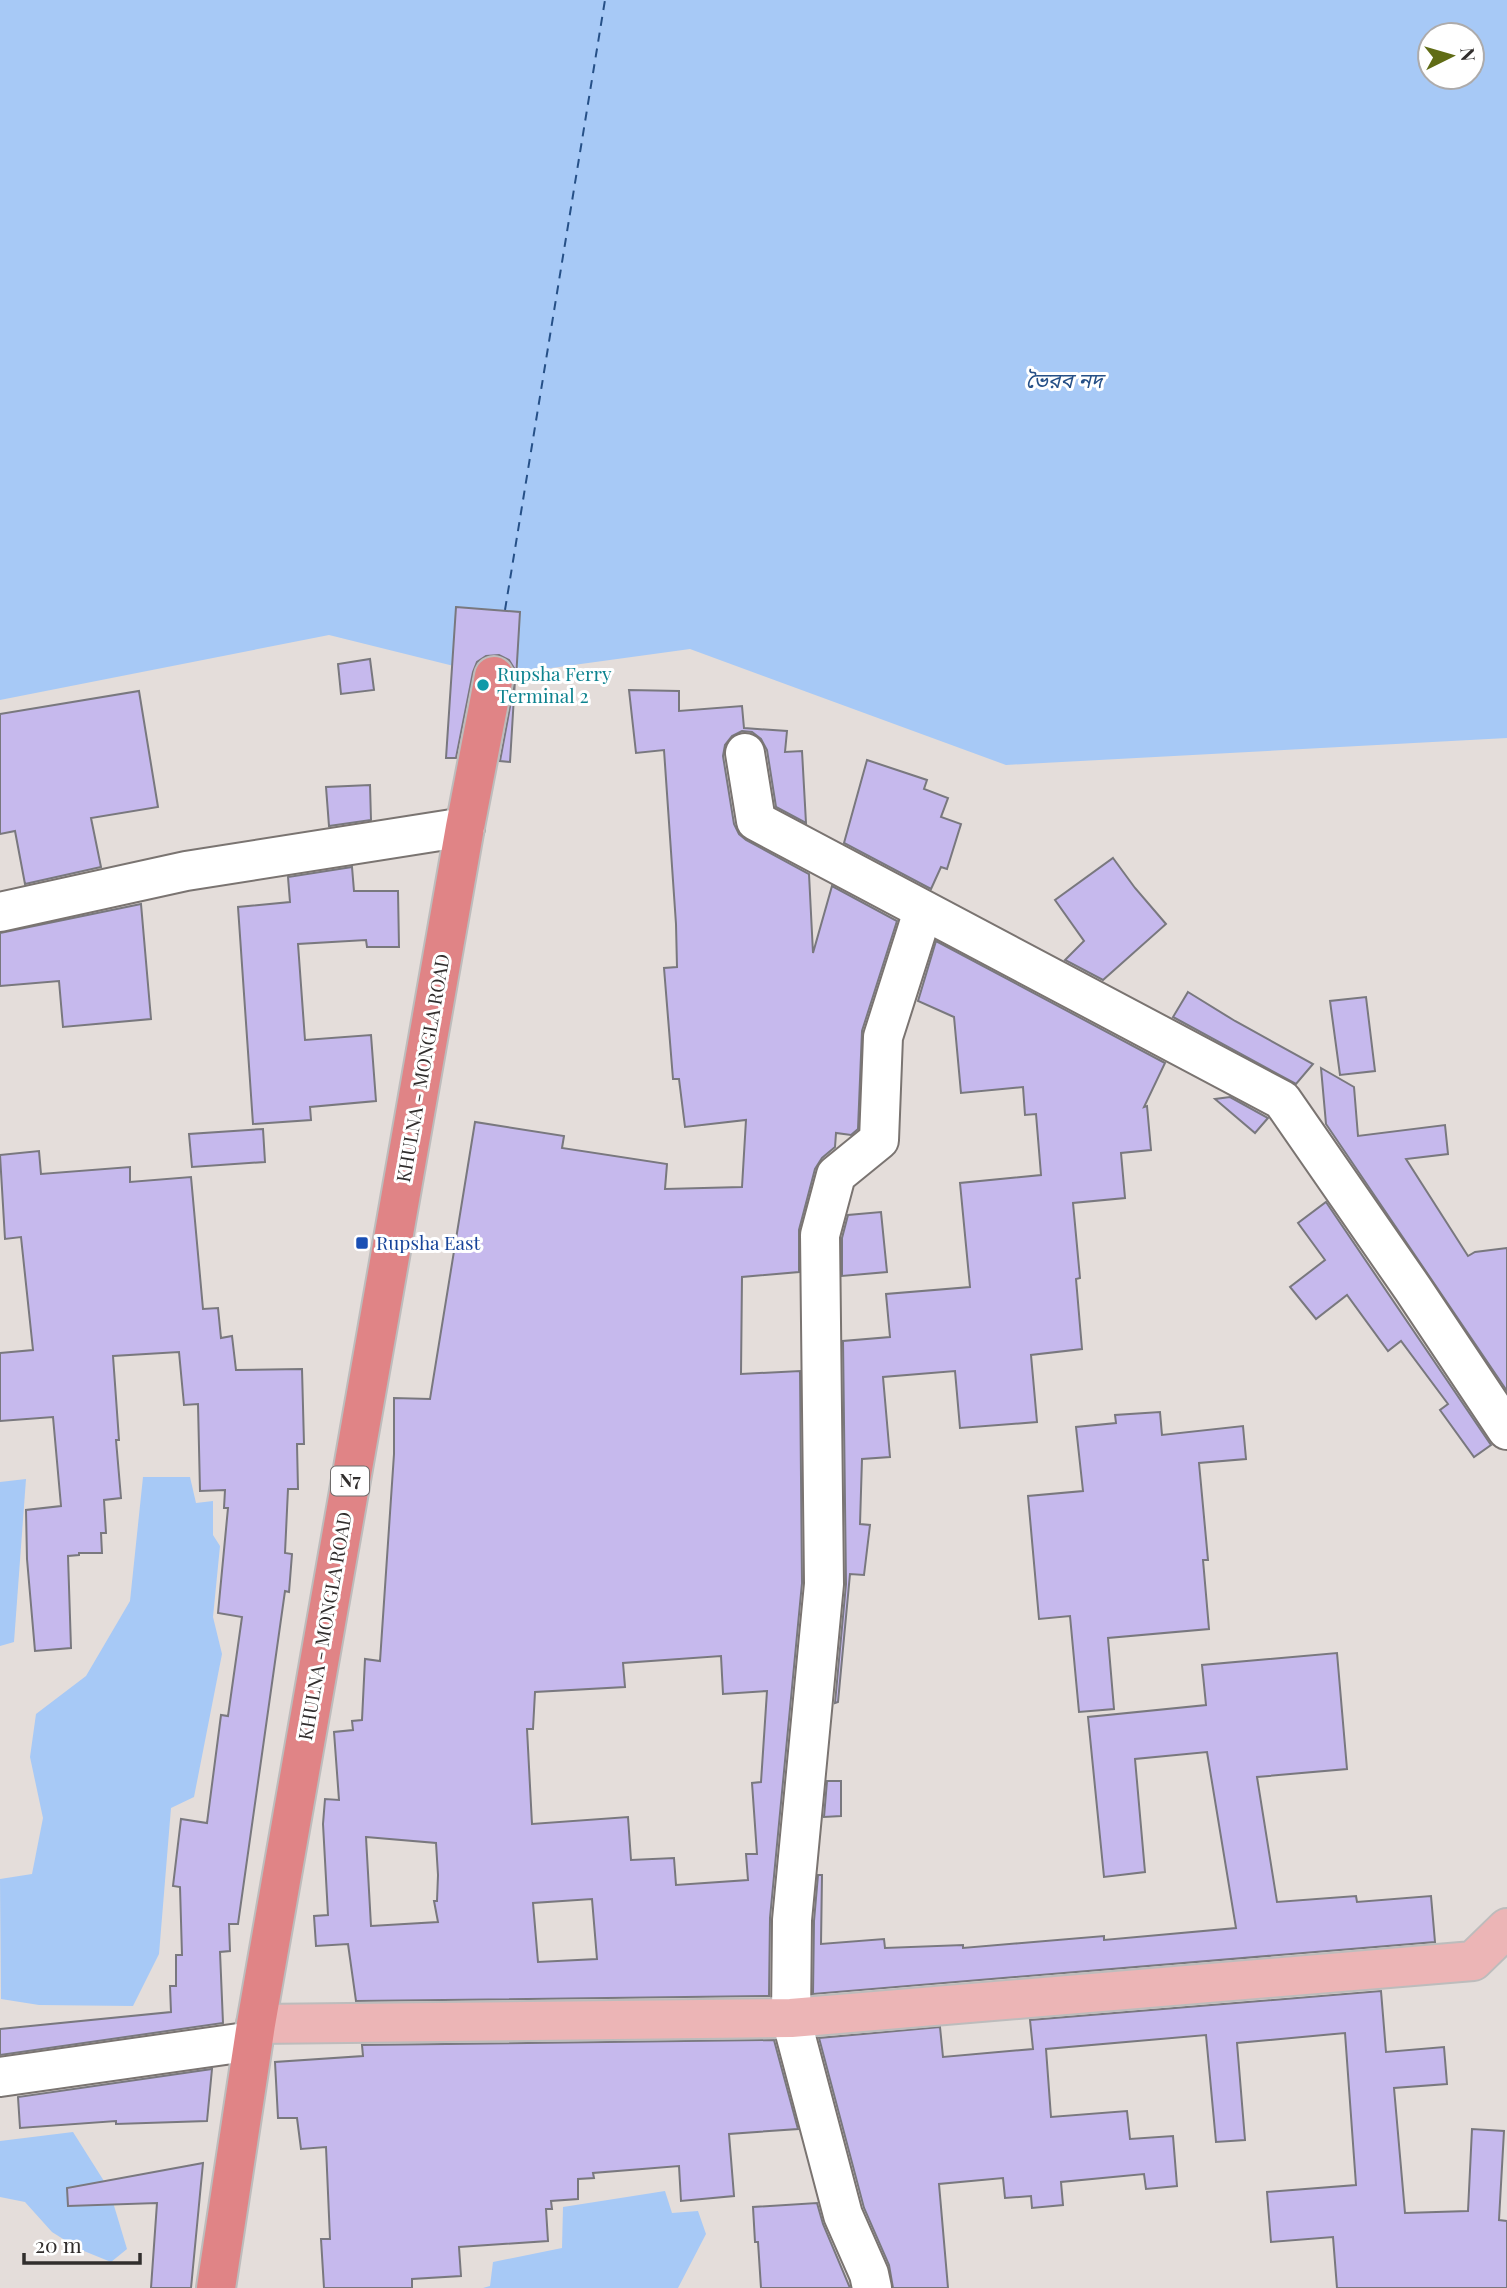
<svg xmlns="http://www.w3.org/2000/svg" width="1507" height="2288" viewBox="0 0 1507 2288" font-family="'Playfair Display','Noto Sans Bengali',serif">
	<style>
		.water { fill: #a7c9f6; fill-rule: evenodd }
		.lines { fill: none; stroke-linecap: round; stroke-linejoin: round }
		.ferry { stroke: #265087; stroke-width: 2; stroke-dasharray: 9 7; stroke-linecap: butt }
		.building { fill: #c6b9ed; stroke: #79787e; stroke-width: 2; fill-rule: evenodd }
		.minor-casing { stroke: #7a7471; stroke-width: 42 }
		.major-casing { stroke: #bdbcbc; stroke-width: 42 }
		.highway-casing { stroke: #bdbcbc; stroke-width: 42 }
		.minor { stroke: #fff; stroke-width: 38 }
		.major { stroke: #ecb5b6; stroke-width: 38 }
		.highway { stroke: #e08486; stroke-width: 38 }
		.culture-dot { fill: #0f9aa8; stroke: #fff; stroke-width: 2.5 }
		.transit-dot { fill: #1a4fb4; stroke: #fff; stroke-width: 2.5 }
		.labels { text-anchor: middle; stroke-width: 6; stroke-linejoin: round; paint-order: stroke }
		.shield { fill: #fff; stroke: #6f6d6c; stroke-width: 2 }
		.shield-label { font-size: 18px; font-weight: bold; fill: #312e2d }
		.culture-label { font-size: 19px; fill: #0d838f; stroke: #fff; text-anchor: start }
		.street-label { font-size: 19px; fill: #312e2d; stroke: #fff }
		.transit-label { font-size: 19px; fill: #164399; stroke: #fff; text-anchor: start }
		.water-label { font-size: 21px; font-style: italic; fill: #265087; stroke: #fff }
	</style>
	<rect width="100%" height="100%" fill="#e4ddda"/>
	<g class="water">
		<path d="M 0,0 L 1507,0 L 1507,738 L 1006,765 L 690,649 L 494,676 L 329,635 L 0,700 ZM 1430,35 L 1472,35 L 1472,77 L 1430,77 Z"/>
		<path d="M 143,1477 L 190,1477 L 196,1503 L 213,1501 L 213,1535 L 220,1546 L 213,1617 L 222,1654 L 194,1797 L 171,1808 L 159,1954 L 133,2006 L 39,2005 L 1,1999 L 0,1879 L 32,1874 L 43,1818 L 30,1757 L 36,1714 L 86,1676 L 130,1601 Z"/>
		<path d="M 26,1479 L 14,1642 L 0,1646 L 0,1482 Z"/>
		<path d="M 73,2132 L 109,2189 L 127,2249 L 111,2262 L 79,2249 L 52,2232 L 25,2202 L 0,2197 L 0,2141 Z"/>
		<path d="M 665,2191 L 672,2213 L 698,2211 L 706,2234 L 678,2288 L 483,2288 L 490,2286 L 493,2262 L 562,2248 L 563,2207 Z"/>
	</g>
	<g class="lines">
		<path class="ferry" d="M 505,610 L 605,0"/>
	</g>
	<g class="building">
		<path d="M 456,607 L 520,612 L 516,679 L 514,668 L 509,660 L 499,655 L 486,656 L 477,662 L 473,672 L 456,758 L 446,758 Z"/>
		<path d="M 370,659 L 374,690 L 341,694 L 338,664 Z"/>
		<path d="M 515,680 L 510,762 L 500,761 Z"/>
		<path d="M 629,690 L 679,691 L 679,711 L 742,706 L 744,728 L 787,731 L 785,752 L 802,751 L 806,823 L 776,807 L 767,750 L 761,739 L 752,732 L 742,731 L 732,736 L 725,745 L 723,756 L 734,824 L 739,834 L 746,840 L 809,874 L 813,953 L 832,886 L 897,921 L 862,1031 L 858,1129 L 851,1135 L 836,1133 L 835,1147 L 822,1158 L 815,1169 L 799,1230 L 799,1272 L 742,1277 L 741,1374 L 800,1371 L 802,1583 L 770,1918 L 769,1996 L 356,2001 L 348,1944 L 316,1946 L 314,1916 L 328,1915 L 323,1824 L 325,1799 L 339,1800 L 334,1732 L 353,1730 L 352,1721 L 362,1720 L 365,1659 L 380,1661 L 394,1454 L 394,1398 L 430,1399 L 475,1122 L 564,1136 L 562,1148 L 667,1164 L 665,1189 L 742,1187 L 746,1120 L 685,1127 L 679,1079 L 673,1079 L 664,968 L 677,967 L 676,924 L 664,750 L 636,753 ZM 721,1656 L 723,1694 L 767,1691 L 761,1782 L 752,1783 L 757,1854 L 746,1854 L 748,1880 L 676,1885 L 674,1858 L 631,1860 L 628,1817 L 532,1824 L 527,1729 L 533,1729 L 535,1692 L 625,1687 L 623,1663 ZM 366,1837 L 436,1843 L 438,1875 L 437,1901 L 434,1901 L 438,1922 L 371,1926 ZM 592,1899 L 597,1959 L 538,1962 L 533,1903 Z"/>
		<path d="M 139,691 L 158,807 L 91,818 L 101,867 L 25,884 L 15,831 L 0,834 L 0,714 Z"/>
		<path d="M 867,760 L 927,780 L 924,789 L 948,798 L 941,817 L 961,824 L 947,869 L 941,867 L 931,889 L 844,843 Z"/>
		<path d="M 370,785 L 371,820 L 329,826 L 326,787 Z"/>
		<path d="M 1113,858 L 1135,888 L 1166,924 L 1103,980 L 1065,960 L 1084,941 L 1055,900 Z"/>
		<path d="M 352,867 L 354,891 L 398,891 L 399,947 L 367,947 L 366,940 L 298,944 L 305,1040 L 371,1035 L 376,1101 L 310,1107 L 311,1120 L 253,1124 L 238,907 L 290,902 L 288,877 Z"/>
		<path d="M 141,904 L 151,1019 L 63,1027 L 59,981 L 0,986 L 0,933 Z"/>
		<path d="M 936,941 L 1165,1063 L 1144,1107 L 1147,1106 L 1151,1150 L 1121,1153 L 1125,1198 L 1073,1203 L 1080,1278 L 1076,1279 L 1082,1349 L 1031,1355 L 1037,1422 L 960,1428 L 955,1371 L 883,1377 L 890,1457 L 862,1459 L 860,1524 L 870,1525 L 864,1575 L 850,1574 L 838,1702 L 835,1703 L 846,1584 L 843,1341 L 890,1337 L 886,1294 L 970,1287 L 960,1183 L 1041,1175 L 1036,1114 L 1025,1115 L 1023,1087 L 961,1093 L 954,1017 L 918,1001 Z"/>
		<path d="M 1188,992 L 1235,1021 L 1313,1064 L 1296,1084 L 1173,1017 Z"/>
		<path d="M 1366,997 L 1375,1071 L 1340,1075 L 1330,1001 Z"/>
		<path d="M 1321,1068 L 1354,1087 L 1358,1136 L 1445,1125 L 1448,1154 L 1406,1159 L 1468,1256 L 1475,1252 L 1507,1248 L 1507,1391 L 1326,1124 Z"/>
		<path d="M 1230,1097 L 1268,1118 L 1255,1133 L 1215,1099 Z"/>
		<path d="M 263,1129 L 265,1162 L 192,1167 L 189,1134 Z"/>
		<path d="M 39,1151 L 41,1174 L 130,1167 L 130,1182 L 191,1177 L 203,1309 L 218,1308 L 221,1338 L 232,1336 L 236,1370 L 302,1369 L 304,1444 L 297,1444 L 298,1489 L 288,1489 L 285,1553 L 292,1554 L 289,1592 L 285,1591 L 238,1924 L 229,1924 L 230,1951 L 220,1952 L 223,2023 L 0,2055 L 0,2029 L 171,2012 L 170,1986 L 176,1986 L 176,1955 L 182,1955 L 180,1887 L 173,1886 L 181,1819 L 207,1823 L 221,1715 L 228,1716 L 242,1617 L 218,1613 L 228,1508 L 224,1508 L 225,1490 L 200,1491 L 198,1404 L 184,1405 L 179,1352 L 113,1356 L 119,1440 L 116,1440 L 121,1498 L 104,1500 L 106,1533 L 101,1533 L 102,1553 L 79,1553 L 79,1555 L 68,1556 L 71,1648 L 35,1651 L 27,1559 L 26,1510 L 61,1506 L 53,1417 L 0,1421 L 0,1353 L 33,1350 L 21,1237 L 5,1239 L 0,1155 Z"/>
		<path d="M 1326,1202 L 1491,1445 L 1474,1457 L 1440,1410 L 1448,1404 L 1401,1341 L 1388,1351 L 1347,1295 L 1316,1319 L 1290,1287 L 1325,1260 L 1298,1223 Z"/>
		<path d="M 881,1212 L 887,1272 L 842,1276 L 842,1238 L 848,1215 Z"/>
		<path d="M 1160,1412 L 1162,1435 L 1243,1426 L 1246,1459 L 1199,1463 L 1208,1560 L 1203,1560 L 1209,1629 L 1108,1638 L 1114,1709 L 1079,1712 L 1070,1616 L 1039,1619 L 1028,1496 L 1083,1491 L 1076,1427 L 1116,1423 L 1115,1415 Z"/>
		<path d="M 1337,1653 L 1347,1769 L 1257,1777 L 1277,1902 L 1356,1896 L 1357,1902 L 1431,1896 L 1435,1942 L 813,1994 L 814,1921 L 818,1875 L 822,1875 L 821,1944 L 884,1939 L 885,1948 L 963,1945 L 963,1948 L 1104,1936 L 1104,1940 L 1236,1928 L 1207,1752 L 1135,1759 L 1145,1872 L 1104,1877 L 1088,1717 L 1206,1705 L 1202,1665 Z"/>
		<path d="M 827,1781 L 841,1781 L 841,1816 L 824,1817 Z"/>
		<path d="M 1381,1991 L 1386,2052 L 1444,2047 L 1447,2084 L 1394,2088 L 1405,2213 L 1468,2211 L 1472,2129 L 1504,2131 L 1499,2220 L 1507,2221 L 1507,2288 L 1337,2288 L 1333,2237 L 1271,2242 L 1267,2192 L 1356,2185 L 1345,2033 L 1237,2043 L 1245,2140 L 1216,2142 L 1206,2035 L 1046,2049 L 1051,2117 L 1127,2111 L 1130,2139 L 1173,2136 L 1177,2186 L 1146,2189 L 1144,2174 L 1061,2182 L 1063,2205 L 1032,2208 L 1031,2196 L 1005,2198 L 1003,2178 L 939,2184 L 948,2288 L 893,2288 L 889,2265 L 864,2208 L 819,2038 L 940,2027 L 943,2057 L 1033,2049 L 1030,2020 Z"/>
		<path d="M 774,2040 L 798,2129 L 729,2134 L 734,2196 L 681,2201 L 679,2166 L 593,2173 L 594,2178 L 578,2179 L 578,2199 L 551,2201 L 552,2209 L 546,2209 L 548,2241 L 459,2247 L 461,2276 L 412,2279 L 412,2288 L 324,2288 L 321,2239 L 330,2239 L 326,2147 L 301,2149 L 297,2118 L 278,2118 L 275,2062 L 363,2056 L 362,2045 Z"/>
		<path d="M 212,2069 L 207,2121 L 116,2124 L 116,2121 L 20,2128 L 18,2097 Z"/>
		<path d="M 203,2163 L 191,2288 L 151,2288 L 157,2203 L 68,2206 L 67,2188 Z"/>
		<path d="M 817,2203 L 823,2224 L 850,2288 L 761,2288 L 758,2242 L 755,2242 L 753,2207 Z"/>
	</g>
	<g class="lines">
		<g class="minor-casing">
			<g id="minor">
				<path d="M 745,753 L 756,821 L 1282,1100 L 1413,1289 L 1507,1430"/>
				<path d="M 0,912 L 186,871 L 465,827"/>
				<path d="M 0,2077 L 253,2041"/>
				<path d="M 872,2288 L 869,2274 L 843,2215 L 791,2018 L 792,1920 L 824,1584 L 820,1235 L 836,1175 L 879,1140 L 883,1037 L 923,911"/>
			</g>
		</g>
		<g class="major-casing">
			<path id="major" d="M 256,2024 L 791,2018 L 1473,1961 L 1507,1928"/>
		</g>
		<g class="highway-casing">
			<path id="highway" d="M 216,2288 L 256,2024 L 465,827 L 494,676"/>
		</g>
		<use href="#minor" class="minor"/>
		<use href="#major" class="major"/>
		<use href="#highway" class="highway"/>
	</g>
	<circle class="culture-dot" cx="483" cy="685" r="7"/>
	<rect class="transit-dot" x="355" y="1236" width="14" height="14" rx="3.5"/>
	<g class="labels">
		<rect class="shield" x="331" y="1466.5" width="38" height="29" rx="5"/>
		<g class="shield-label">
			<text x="350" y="1487">N7</text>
		</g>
		<g class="culture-label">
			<text x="497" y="681">Rupsha Ferry<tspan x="497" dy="22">Terminal 2</tspan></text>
		</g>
		<g class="street-label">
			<text transform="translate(423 1068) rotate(-80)" y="7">KHULNA - MONGLA ROAD</text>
			<text transform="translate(325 1626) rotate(-80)" y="7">KHULNA - MONGLA ROAD</text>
		</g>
		<g class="transit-label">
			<text x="376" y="1250">Rupsha East</text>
		</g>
		<g class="water-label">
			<text x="1064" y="388">ভৈরব নদ</text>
		</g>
	</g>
	<g transform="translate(1451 56) rotate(85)"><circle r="33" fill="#ffffff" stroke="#adabab" stroke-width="2"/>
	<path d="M0-5L12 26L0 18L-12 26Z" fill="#606c15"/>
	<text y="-10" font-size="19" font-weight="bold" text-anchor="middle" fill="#312e2d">N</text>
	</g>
	<path d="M24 2253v10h116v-10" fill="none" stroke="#312e2d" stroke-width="3.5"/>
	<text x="35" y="2253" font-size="21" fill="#312e2d" stroke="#ffffff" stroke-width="5" paint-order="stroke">20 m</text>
</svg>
